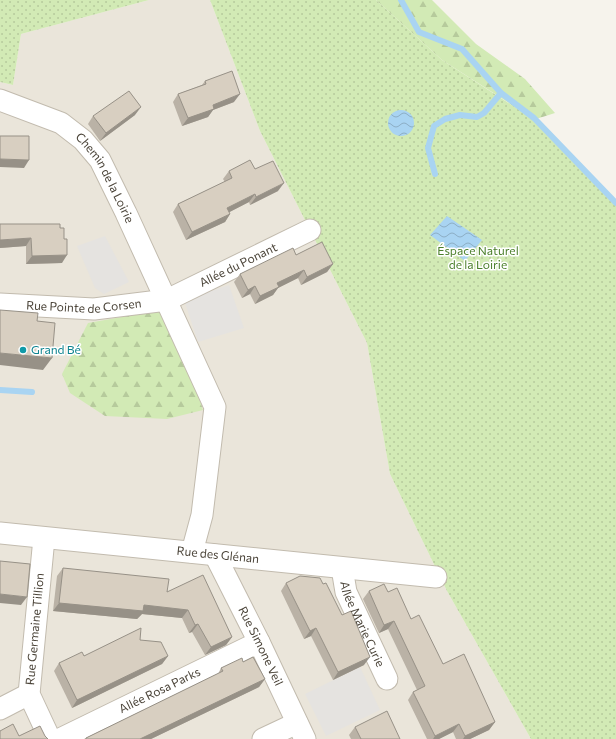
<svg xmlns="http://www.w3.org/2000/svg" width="616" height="739" viewBox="0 0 616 739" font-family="Commissioner,sans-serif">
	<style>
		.residential { fill: #eae5da }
		.forest { fill: url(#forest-firs) }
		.park { fill: url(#park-dots) }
		.parking { fill: #e5e3e0 }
		.water { fill: url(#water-waves) }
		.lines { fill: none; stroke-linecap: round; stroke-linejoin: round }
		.stream { stroke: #a9d4f2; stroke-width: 6 }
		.street-casing { stroke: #c2bbae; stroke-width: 23 }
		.street { stroke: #fff; stroke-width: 21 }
		.wall { fill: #bab2a6 }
		.shaded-wall { fill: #979187 }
		.building { fill: #d8cfc1; stroke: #979187 }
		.culture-dot { fill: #0f9aa8; stroke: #fff; stroke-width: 1.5 }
		.labels { text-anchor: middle; stroke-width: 3; stroke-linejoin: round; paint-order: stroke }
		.street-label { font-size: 12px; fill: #4b4439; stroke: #fff }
		.park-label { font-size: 12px; fill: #4a7f2a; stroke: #fff }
		.culture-label { font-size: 12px; fill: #0d838f; stroke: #fff; text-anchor: start }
	</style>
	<defs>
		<pattern id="forest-firs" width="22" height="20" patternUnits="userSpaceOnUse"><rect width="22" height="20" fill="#d2eab5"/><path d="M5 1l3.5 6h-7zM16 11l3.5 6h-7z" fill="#b6ca9c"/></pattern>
		<pattern id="park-dots" width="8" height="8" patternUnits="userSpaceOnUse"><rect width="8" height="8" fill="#d2eab5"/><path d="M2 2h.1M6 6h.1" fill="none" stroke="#b6ca9c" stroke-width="1.8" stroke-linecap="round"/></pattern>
		<pattern id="water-waves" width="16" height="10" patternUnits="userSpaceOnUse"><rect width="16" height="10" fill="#a9d4f2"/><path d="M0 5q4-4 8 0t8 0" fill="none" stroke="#8caec5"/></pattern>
	</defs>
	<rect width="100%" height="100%" fill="#f6f3ec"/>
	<path class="residential" d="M 149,0 L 210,0 L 260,131 L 367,343 L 390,474 L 447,591 L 531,739 L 0,739 L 0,82 L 13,85 L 21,34 Z"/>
	<g class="forest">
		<path d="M 376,0 L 432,0 L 476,44 L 525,79 L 555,113 L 533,120 L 506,101 L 442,60 Z"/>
		<path d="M 161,310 L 192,373 L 203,410 L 167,419 L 105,416 L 70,393 L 62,374 L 88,323 Z"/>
	</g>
	<g class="park">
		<path d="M 0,0 L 149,0 L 21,34 L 13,85 L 0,82 Z"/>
		<path d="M 210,0 L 376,0 L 442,60 L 541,124 L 616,203 L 616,739 L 531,739 L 447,591 L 390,474 L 367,343 L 260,131 Z"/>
	</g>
	<g class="parking">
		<path d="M 105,236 L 129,282 L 104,294 L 95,288 L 77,246 Z"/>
		<path d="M 229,285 L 244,328 L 198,342 L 184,300 Z"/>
		<path d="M 360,667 L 380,710 L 326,736 L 305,694 Z"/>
	</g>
	<g class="water">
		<circle cx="401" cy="123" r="13"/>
		<path d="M 447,216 L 482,240 L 465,261 L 430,235 Z"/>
	</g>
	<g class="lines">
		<g class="stream">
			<path d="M 401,0 L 419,32 L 462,49 L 501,93 L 534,118 L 616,203"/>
			<path d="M 435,174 L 428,148 L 434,126 L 445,119 L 460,115 L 477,117 L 484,113 L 501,93"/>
			<path d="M 0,390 L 32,392"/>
		</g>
		<g class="street-casing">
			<g id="street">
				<path id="s1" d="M 0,100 L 61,123 L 83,140 L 100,160 L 126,213 L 215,407 L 202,515 L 192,552"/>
				<path id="s2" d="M 0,304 L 94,309 L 167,300 L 310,230"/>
				<path id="s3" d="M 0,533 L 436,577"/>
				<path d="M 44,538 L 29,694 L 50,739"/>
				<path id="s4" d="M 215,555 L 259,642 L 305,739"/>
				<path id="s5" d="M 342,568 L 346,592 L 387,679"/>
				<path d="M 0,709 L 29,694"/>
				<path id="s6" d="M 60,739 L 259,642"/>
				<path d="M 263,739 L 297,723"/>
			</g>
		</g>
		<use href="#street" class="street"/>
	</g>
	<g class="wall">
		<path d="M 205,81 L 234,102 L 213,110 L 208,117 L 182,126 L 173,102 L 178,94 L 202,85 Z"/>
		<path d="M 135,115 L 100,141 L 88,124 L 93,116 Z"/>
		<path d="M 255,169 L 278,191 L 250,205 L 249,202 L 229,212 L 230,214 L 225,222 L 186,240 L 173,212 L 178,204 L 225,182 L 223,179 L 229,171 Z"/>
		<path d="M 60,224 L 62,263 L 26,264 L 26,246 L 0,248 Z"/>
		<path d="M 296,255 L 333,264 L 327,272 L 301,285 L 298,278 L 278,288 L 273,295 L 255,304 L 250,294 L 242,298 L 234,282 L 240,274 Z"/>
		<path d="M 63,568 L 167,592 L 232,637 L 226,645 L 205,655 L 192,632 L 189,633 L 182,618 L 142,614 L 137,619 L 53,611 L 57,576 Z"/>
		<path d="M 286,583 L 364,665 L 333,680 L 311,636 L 304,639 L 281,591 Z"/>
		<path d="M 369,591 L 388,592 L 411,619 L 443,664 L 495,722 L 489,730 L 470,739 L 456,739 L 453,732 L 439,739 L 427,739 L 408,700 L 413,692 L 417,690 L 388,629 L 379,633 L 363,599 Z"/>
		<path d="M 140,640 L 168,656 L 162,664 L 72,708 L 54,671 L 59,663 Z"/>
		<path d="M 243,662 L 265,679 L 259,687 L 151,739 L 85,739 L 86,738 L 218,674 L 221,668 Z"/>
		<path d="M 355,727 L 400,739 L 351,739 L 349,735 Z"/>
	</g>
	<g class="shaded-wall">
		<path d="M 240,94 L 234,102 L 213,110 L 208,117 L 182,126 L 188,118 L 213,105 Z"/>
		<path d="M 141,107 L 135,115 L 100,141 L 106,133 Z"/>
		<path d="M 0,159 L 29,160 L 24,168 L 0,167 Z"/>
		<path d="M 284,183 L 278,191 L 250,205 L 256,197 Z"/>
		<path d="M 255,194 L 249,202 L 222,216 L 227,208 Z"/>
		<path d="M 230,214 L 225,222 L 186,240 L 192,232 Z"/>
		<path d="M 31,238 L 26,246 L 0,248 L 0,240 Z"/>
		<path d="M 67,255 L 62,263 L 26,264 L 32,256 Z"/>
		<path d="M 333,264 L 327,272 L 301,285 L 307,277 Z"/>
		<path d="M 304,270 L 298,278 L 278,288 L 273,295 L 255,304 L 260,296 L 277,283 Z"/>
		<path d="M 255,286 L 250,294 L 242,298 L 248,290 Z"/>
		<path d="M 0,353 L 52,358 L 43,370 L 0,365 Z"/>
		<path d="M 0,594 L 27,597 L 21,605 L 0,603 Z"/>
		<path d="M 59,603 L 144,605 L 188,610 L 182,618 L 142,614 L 137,619 L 53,611 Z"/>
		<path d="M 394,621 L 388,629 L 379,633 L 384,625 Z"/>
		<path d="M 198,624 L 192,632 L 189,633 L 195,625 Z"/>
		<path d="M 316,628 L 311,636 L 304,639 L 310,631 Z"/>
		<path d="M 232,637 L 226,645 L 205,655 L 211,647 Z"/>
		<path d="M 168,656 L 162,664 L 72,708 L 77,700 Z"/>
		<path d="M 370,657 L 364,665 L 333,680 L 338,672 Z"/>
		<path d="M 265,679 L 259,687 L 151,739 L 140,739 Z"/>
		<path d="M 495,722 L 489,730 L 470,739 L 463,739 L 465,736 Z"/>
		<path d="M 459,724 L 453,732 L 439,739 L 433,739 L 435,736 Z"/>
	</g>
	<g class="building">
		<path d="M 232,71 L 240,94 L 213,105 L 214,109 L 188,118 L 178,94 L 206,84 L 205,81 Z"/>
		<path d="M 129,91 L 141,107 L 106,133 L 93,116 Z"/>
		<path d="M 0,136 L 29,136 L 29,160 L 0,159 Z"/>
		<path d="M 250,160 L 255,169 L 273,161 L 284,183 L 256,197 L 255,194 L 227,208 L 230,214 L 192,232 L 178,204 L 232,178 L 229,171 Z"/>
		<path d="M 0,224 L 60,224 L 60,228 L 64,228 L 64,239 L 67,239 L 67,255 L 32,256 L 31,238 L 0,240 Z"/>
		<path d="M 322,242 L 333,264 L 307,277 L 304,270 L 277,283 L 279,287 L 260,296 L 255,286 L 248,290 L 240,274 L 293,248 L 296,255 Z"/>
		<path d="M 0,310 L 38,313 L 37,321 L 55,323 L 52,358 L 0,353 Z"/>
		<path d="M 0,561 L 30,564 L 27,597 L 0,594 Z"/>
		<path d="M 63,568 L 169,579 L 167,592 L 203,575 L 232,637 L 211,647 L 198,624 L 195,625 L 188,610 L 144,605 L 143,611 L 59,603 Z"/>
		<path d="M 300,576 L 320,578 L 323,584 L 326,583 L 342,615 L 351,611 L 370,657 L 338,672 L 316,628 L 310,631 L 286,583 Z"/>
		<path d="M 384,584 L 388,592 L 397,588 L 411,619 L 419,615 L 443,664 L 464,654 L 495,722 L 465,736 L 459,724 L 435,736 L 413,692 L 425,686 L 394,621 L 384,625 L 369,591 Z"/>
		<path d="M 141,628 L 140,640 L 161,642 L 168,656 L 77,700 L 59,663 L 82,652 L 84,656 Z"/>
		<path d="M 253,657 L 265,679 L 140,739 L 86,739 L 86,738 L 223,671 L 221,668 L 242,658 L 243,662 Z"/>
		<path d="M 387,711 L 400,739 L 361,739 L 355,727 Z"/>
		<path d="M 13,724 L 19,736 L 40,726 L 45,736 L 48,739 L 0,739 L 0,731 Z"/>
	</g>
	<circle class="culture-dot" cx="23" cy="350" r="4"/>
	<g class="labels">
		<g class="street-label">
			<text dy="4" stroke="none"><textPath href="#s1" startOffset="137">Chemin de la Loirie</textPath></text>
			<text dy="4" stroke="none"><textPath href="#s2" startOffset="247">Allée du Ponant</textPath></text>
			<text dy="4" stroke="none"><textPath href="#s2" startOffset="84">Rue Pointe de Corsen</textPath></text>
			<text dy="4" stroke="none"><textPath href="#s3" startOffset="219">Rue des Glénan</textPath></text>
			<text dy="4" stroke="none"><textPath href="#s5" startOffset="60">Allée Marie Curie</textPath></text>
			<text transform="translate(35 629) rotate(-85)" y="4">Rue Germaine Tillion</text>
			<text dy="4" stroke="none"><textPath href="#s4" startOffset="102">Rue Simone Veil</textPath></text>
			<text dy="4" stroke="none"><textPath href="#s6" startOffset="111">Allée Rosa Parks</textPath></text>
		</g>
		<g class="park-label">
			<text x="478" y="255">Éspace Naturel<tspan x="478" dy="14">de la Loirie</tspan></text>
		</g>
		<g class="culture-label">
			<text x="31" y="354">Grand Bé</text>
		</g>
	</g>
</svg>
